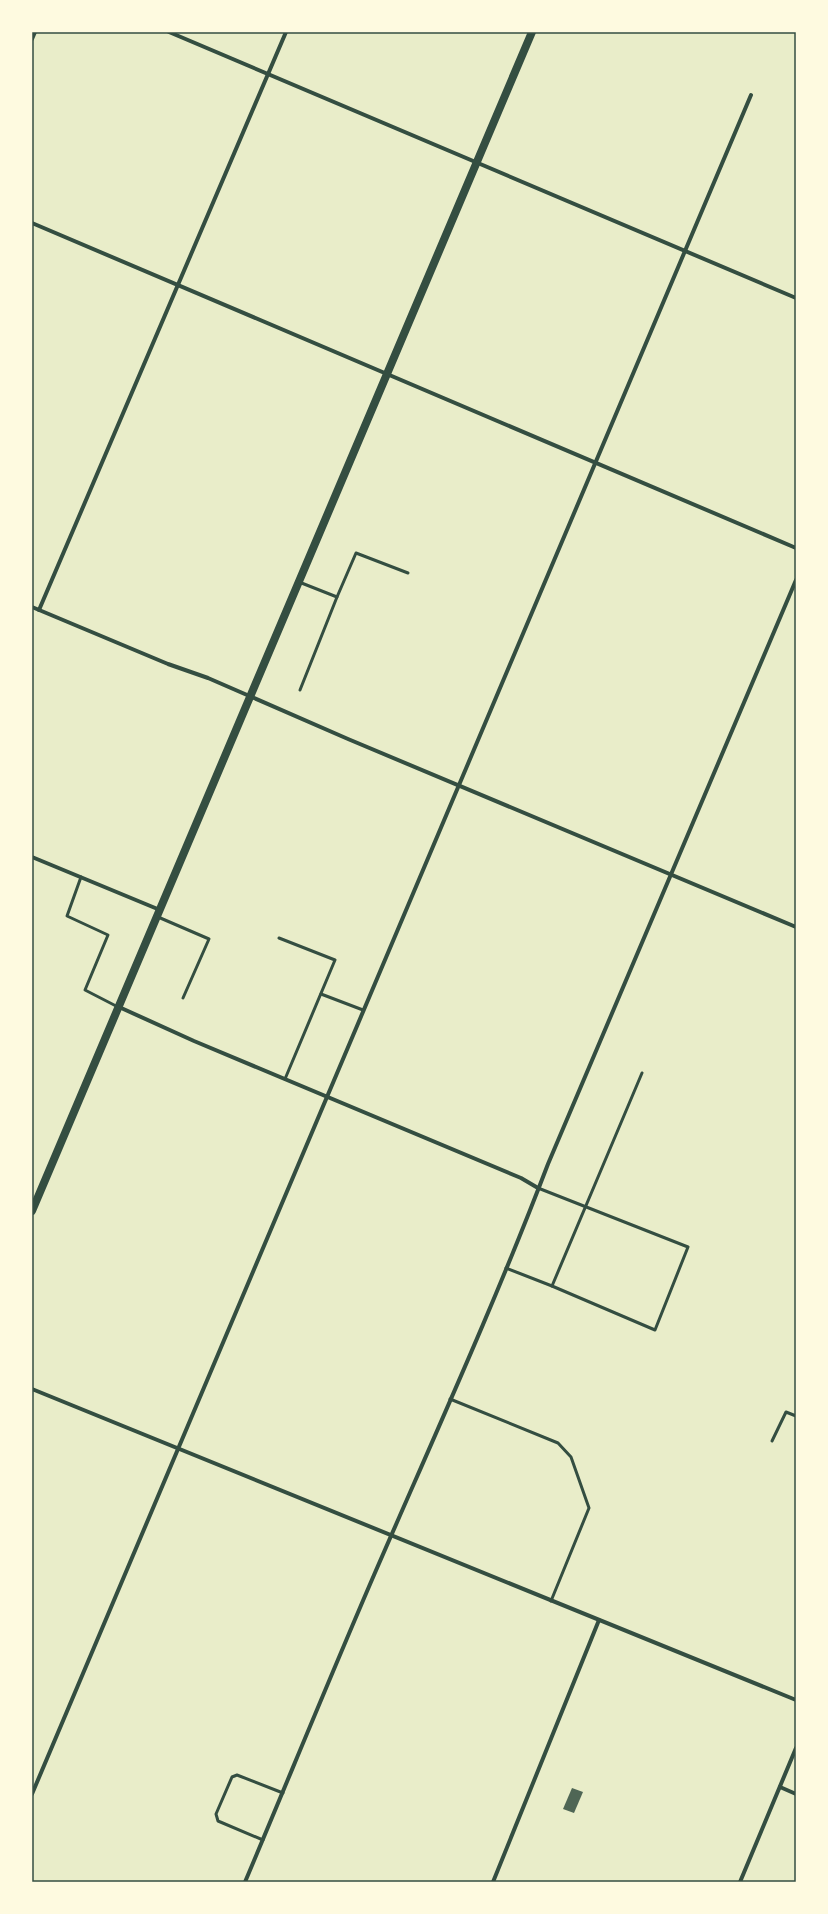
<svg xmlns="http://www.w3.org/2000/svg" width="828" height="1914" viewBox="0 0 828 1914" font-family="'Asap Condensed',sans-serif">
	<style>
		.building { fill: #4f6655 }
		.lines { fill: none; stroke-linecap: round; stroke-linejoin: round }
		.service { stroke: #344e41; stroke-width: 3 }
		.minor { stroke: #344e41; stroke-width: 4 }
		.secondary { stroke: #344e41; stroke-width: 8 }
		.neatline { fill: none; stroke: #344e41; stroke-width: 1.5 }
	</style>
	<rect width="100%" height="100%" fill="#e9edc9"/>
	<path class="building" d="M 572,1788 L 583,1792 L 574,1813 L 563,1809 Z"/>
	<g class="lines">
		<g class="service">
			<path d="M 299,582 L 337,597 L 300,690"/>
			<path d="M 337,597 L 356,553 L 408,573"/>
			<path d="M 81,877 L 67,916 L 108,935 L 85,990 L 118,1007"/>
			<path d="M 158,917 L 209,939 L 183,998"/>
			<path d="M 279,938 L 335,960 L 285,1079"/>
			<path d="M 321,994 L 363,1010"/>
			<path d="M 506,1268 L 552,1286 L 655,1330 L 688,1247 L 538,1188"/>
			<path d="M 552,1286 L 642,1073"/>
			<path d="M 450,1399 L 558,1443 L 571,1457 L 589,1508 L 551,1601"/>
			<path d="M 772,1441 L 786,1412 L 796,1416"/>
			<path d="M 263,1840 L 218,1821 L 216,1814 L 232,1777 L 237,1775 L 283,1793"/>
		</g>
		<g class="minor">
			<path d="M 169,32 L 796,298"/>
			<path d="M 32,39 L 35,32"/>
			<path d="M 32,223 L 796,548"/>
			<path d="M 32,607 L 168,664 L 208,678 L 348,739 L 796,927"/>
			<path d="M 39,610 L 286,32"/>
			<path d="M 32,857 L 160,910"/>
			<path d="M 119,1007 L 194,1041 L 521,1178 L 538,1188"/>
			<path d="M 32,1389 L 796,1700"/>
			<path d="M 780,1787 L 796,1794"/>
			<path d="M 32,1794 L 751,95"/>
			<path d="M 245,1882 C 288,1780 330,1677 374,1575 C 433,1439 495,1303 548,1164 L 796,580"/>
			<path d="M 493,1882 L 599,1620"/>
			<path d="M 740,1882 L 796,1748"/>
		</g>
		<path class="secondary" d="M 32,1211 L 532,32"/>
	</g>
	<rect width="828" height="1914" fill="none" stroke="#fefae0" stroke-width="66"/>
	<rect x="33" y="33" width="762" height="1848" class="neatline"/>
</svg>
